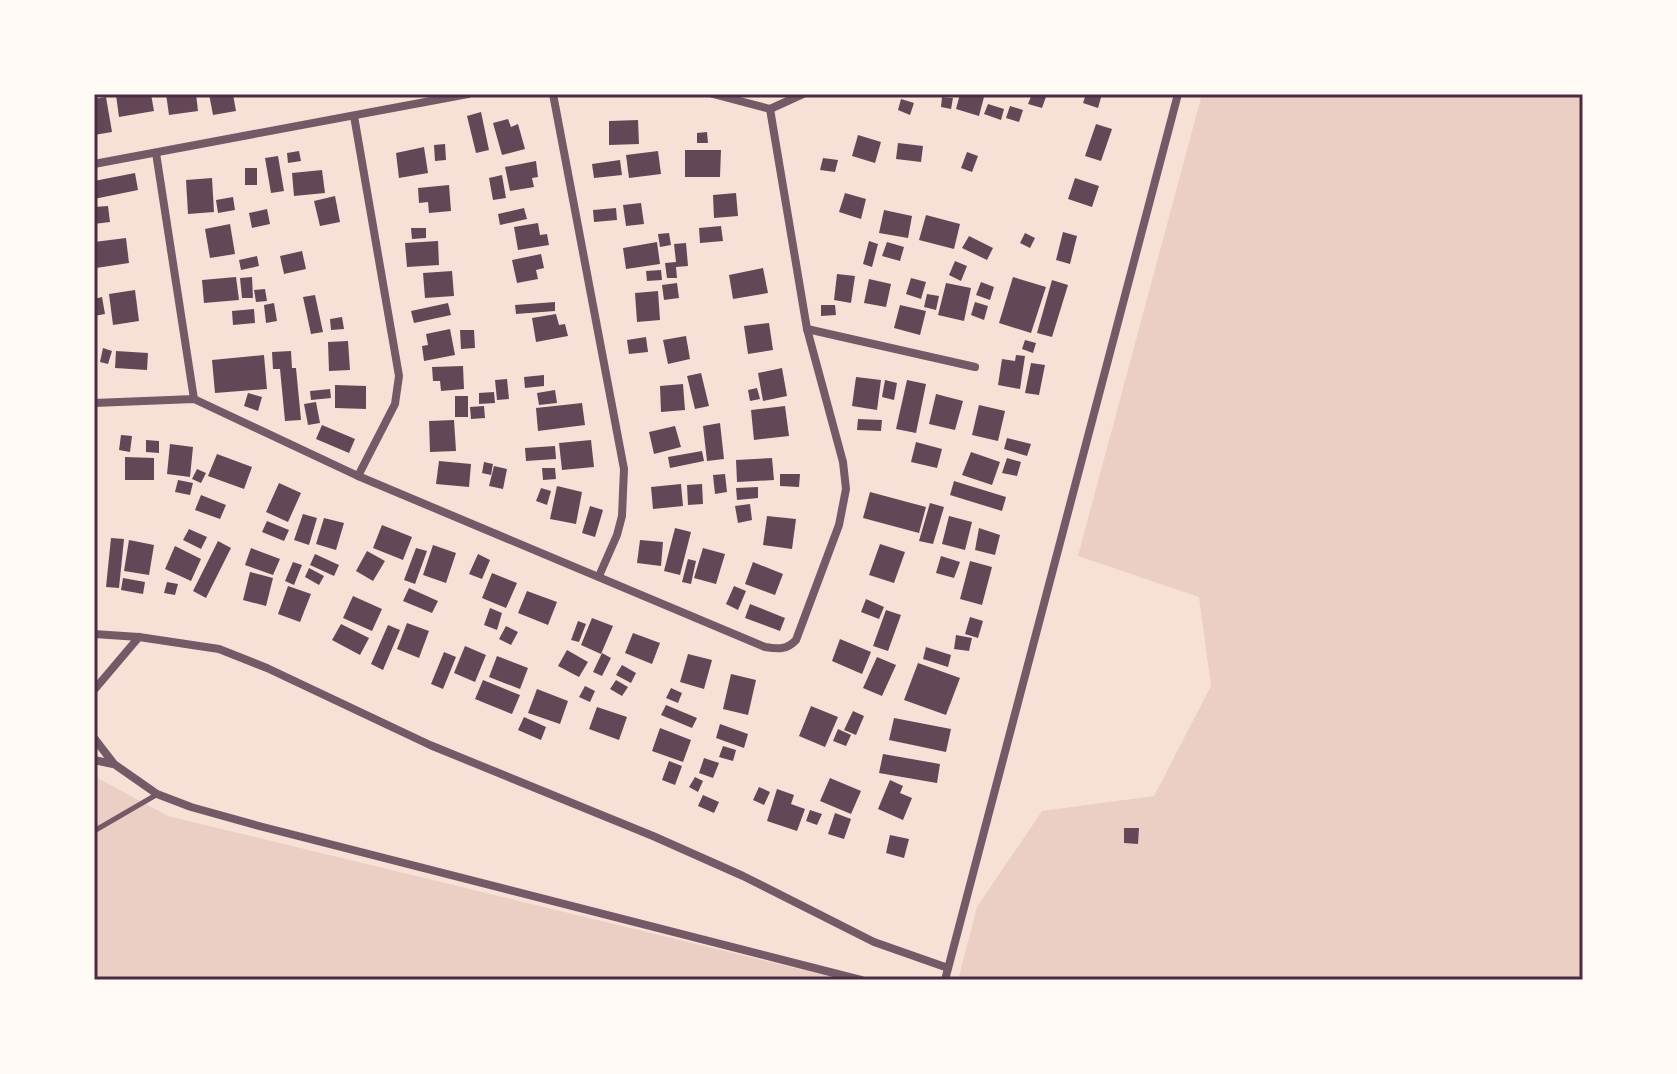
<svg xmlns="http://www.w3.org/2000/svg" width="1677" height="1074" viewBox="0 0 1677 1074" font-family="'DM Sans',sans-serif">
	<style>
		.green { fill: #ebcfc5 }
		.building { fill: #644757 }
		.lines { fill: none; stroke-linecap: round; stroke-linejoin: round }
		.service { stroke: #755966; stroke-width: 5 }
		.minor { stroke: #755966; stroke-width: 8 }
		.neatline { fill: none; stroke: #4a2c40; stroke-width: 3 }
	</style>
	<rect width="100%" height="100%" fill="#f7e1d7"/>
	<g class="green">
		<path d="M 1202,94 L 1583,94 L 1583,980 L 958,980 L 977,907 L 1042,811 L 1154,796 L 1211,686 L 1199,597 L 1078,556 Z"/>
		<path d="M 94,776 L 168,816 L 845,980 L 94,980 Z"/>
	</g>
	<g class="building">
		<path d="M 124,94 L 151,94 L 154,111 L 119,117 L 116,95 Z"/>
		<path d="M 166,94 L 196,94 L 198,111 L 169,115 Z"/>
		<path d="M 209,94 L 233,94 L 236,111 L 213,115 Z"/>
		<path d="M 960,94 L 973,94 L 984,97 L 979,116 L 956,109 Z"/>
		<path d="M 1032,94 L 1047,94 L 1042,108 L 1028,104 Z"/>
		<path d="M 1086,94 L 1102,94 L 1098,108 L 1083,103 Z"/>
		<path d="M 106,97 L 112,132 L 94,135 L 94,99 Z"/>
		<path d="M 942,97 L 953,98 L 951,109 L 941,107 Z"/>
		<path d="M 901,99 L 914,103 L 910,115 L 898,110 Z"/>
		<path d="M 988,104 L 1004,109 L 1001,120 L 984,114 Z"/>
		<path d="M 1010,106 L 1023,110 L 1019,122 L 1006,118 Z"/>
		<path d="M 481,112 L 489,150 L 476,153 L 467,116 Z"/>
		<path d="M 508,119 L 511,127 L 518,124 L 525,149 L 502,155 L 493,123 Z"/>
		<path d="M 638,120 L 639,144 L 609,145 L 609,121 Z"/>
		<path d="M 1096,124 L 1112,129 L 1101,161 L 1085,156 Z"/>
		<path d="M 707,132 L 708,143 L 697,143 L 697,133 Z"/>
		<path d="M 858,135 L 881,142 L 875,163 L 852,156 Z"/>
		<path d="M 898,143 L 923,146 L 921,162 L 896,159 Z"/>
		<path d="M 445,144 L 446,160 L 435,161 L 434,145 Z"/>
		<path d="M 424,147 L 428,173 L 399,178 L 396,153 Z"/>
		<path d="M 685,150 L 721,150 L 720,177 L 685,177 Z"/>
		<path d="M 299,151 L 301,161 L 288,163 L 287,153 Z"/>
		<path d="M 658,151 L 661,174 L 629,178 L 626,155 Z"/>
		<path d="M 967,152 L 978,156 L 972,172 L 961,168 Z"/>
		<path d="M 278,156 L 284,191 L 271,193 L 265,158 Z"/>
		<path d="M 823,158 L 838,160 L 835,172 L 820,170 Z"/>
		<path d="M 620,160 L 622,175 L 594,178 L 592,164 Z"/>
		<path d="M 536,161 L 538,177 L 532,178 L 534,187 L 510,191 L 505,167 Z"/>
		<rect x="245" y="168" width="12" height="17"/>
		<path d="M 322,170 L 325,193 L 294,196 L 292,173 Z"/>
		<path d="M 135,173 L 138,190 L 94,199 L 94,181 Z"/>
		<path d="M 502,175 L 506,198 L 493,200 L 489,178 Z"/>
		<path d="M 212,178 L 214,212 L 188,214 L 186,180 Z"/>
		<path d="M 1075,178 L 1099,186 L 1092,207 L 1068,199 Z"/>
		<path d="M 449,185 L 451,211 L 429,213 L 428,202 L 419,203 L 418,188 Z"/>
		<path d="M 736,193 L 738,216 L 714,218 L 713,195 Z"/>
		<path d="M 845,193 L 866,199 L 861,219 L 839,212 Z"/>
		<path d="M 335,196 L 340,222 L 320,226 L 314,201 Z"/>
		<path d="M 233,197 L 235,210 L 218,213 L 216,200 Z"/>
		<path d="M 641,203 L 644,224 L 626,226 L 623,205 Z"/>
		<path d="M 108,206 L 110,222 L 94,224 L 94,207 Z"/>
		<path d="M 524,208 L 527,219 L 500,225 L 498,214 Z"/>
		<path d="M 616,208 L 617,220 L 594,222 L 593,210 Z"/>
		<path d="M 267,209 L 270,224 L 252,228 L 249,213 Z"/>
		<path d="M 884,210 L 912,216 L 908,238 L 879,233 Z"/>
		<path d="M 926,215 L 960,224 L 954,249 L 919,240 Z"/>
		<path d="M 538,223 L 540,235 L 547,234 L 549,245 L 518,250 L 514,227 Z"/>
		<path d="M 230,224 L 235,254 L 210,258 L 205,229 Z"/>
		<path d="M 721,226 L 723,241 L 700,243 L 699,228 Z"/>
		<path d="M 411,228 L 426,228 L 426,238 L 412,239 Z"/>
		<path d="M 1063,232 L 1077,236 L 1070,264 L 1056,260 Z"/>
		<path d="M 669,233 L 671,245 L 660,247 L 658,234 Z"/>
		<path d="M 1025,233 L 1035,238 L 1030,248 L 1020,243 Z"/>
		<path d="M 969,236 L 993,248 L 987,260 L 962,248 Z"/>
		<path d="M 126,238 L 129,263 L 96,268 L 94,242 Z"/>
		<path d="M 438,241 L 439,265 L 407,267 L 405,243 Z"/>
		<path d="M 869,241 L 878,244 L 872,267 L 863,264 Z"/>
		<path d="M 657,242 L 660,264 L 626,269 L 623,248 Z"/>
		<path d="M 887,242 L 904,247 L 900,261 L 882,256 Z"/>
		<path d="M 686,243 L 688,266 L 676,267 L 677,278 L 667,278 L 665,263 L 676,262 L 674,244 Z"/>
		<path d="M 302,251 L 306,269 L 284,274 L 280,256 Z"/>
		<path d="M 541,254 L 544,268 L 536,270 L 538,279 L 517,283 L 512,260 Z"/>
		<path d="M 257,256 L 259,266 L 241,270 L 239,260 Z"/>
		<path d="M 955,261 L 967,266 L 961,281 L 949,275 Z"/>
		<path d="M 763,268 L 768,293 L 733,299 L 729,275 Z"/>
		<path d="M 661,270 L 662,280 L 647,281 L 646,271 Z"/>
		<path d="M 452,271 L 454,296 L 425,298 L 423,273 Z"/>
		<path d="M 837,274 L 855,276 L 851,303 L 834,300 Z"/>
		<path d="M 236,277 L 239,300 L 204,303 L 202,280 Z"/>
		<path d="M 252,277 L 253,298 L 242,298 L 240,278 Z"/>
		<path d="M 1013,277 L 1046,287 L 1031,333 L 999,323 Z"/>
		<path d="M 911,278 L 926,282 L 921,299 L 906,294 Z"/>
		<path d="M 869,279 L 891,284 L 886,307 L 864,303 Z"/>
		<path d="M 1052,280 L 1068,285 L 1052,337 L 1037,333 Z"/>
		<path d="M 981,282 L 994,287 L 990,300 L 976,295 Z"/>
		<path d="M 677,283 L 679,298 L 664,300 L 662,285 Z"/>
		<path d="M 946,283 L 971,288 L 964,321 L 938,315 Z"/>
		<path d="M 265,289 L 267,301 L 256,302 L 254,290 Z"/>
		<path d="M 135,290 L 139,321 L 113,325 L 109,294 Z"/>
		<path d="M 658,291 L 660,320 L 637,322 L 635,293 Z"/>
		<path d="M 927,294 L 939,296 L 936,310 L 924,307 Z"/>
		<path d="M 315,295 L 323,332 L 311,334 L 303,297 Z"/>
		<path d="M 102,297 L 105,314 L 94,316 L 94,299 Z"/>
		<path d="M 555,302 L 555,311 L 516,314 L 515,305 Z"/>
		<path d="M 975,302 L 988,306 L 984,320 L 971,315 Z"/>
		<path d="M 274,303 L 277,321 L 266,323 L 264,305 Z"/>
		<path d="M 448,303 L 451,315 L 414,323 L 411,311 Z"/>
		<path d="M 821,305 L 835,305 L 836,315 L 821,316 Z"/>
		<path d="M 900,305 L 926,311 L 920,335 L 894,328 Z"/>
		<path d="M 254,309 L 255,323 L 233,325 L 232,311 Z"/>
		<path d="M 556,314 L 559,325 L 565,324 L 568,336 L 536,342 L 532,318 Z"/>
		<path d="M 342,317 L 344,329 L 331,330 L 330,319 Z"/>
		<path d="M 769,323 L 773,350 L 748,354 L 744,326 Z"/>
		<path d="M 450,329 L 455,355 L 424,361 L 422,346 L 428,345 L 426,334 Z"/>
		<path d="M 460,330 L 474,330 L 475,348 L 461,349 Z"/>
		<path d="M 686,336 L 690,359 L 668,364 L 663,340 Z"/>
		<path d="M 646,337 L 648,352 L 629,354 L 627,340 Z"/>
		<path d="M 1025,340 L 1036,343 L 1033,353 L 1022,349 Z"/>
		<path d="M 348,341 L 350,370 L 329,371 L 328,342 Z"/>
		<path d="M 103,348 L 112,351 L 108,364 L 100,362 Z"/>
		<path d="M 116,351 L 148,353 L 147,370 L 115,368 Z"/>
		<path d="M 291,351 L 292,368 L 296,368 L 301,420 L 285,421 L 280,369 L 273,369 L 272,352 Z"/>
		<path d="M 264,355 L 267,389 L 215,393 L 212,360 Z"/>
		<path d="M 1016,355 L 1025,356 L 1020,389 L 998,385 L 1002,359 L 1015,361 Z"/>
		<path d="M 1031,363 L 1045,365 L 1039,395 L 1025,393 Z"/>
		<path d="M 463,366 L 464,389 L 441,391 L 440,381 L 433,381 L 432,367 Z"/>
		<path d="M 782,368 L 787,396 L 763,401 L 758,373 Z"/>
		<path d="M 701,373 L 709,406 L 695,409 L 687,376 Z"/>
		<path d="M 544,375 L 544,386 L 525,388 L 524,377 Z"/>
		<path d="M 856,377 L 881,380 L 877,410 L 852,406 Z"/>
		<path d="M 507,379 L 509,399 L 497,400 L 495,380 Z"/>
		<path d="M 885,380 L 897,383 L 894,400 L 882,397 Z"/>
		<path d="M 907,380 L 926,384 L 916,433 L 896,429 Z"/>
		<path d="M 683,384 L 685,410 L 661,412 L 660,386 Z"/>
		<path d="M 335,385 L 366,386 L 366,409 L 335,408 Z"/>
		<path d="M 757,388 L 760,399 L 750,401 L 748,390 Z"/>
		<path d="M 330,389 L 331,398 L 311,400 L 310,391 Z"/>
		<path d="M 555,390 L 557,403 L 539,405 L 537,393 Z"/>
		<path d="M 494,392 L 495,403 L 479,404 L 479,393 Z"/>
		<path d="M 248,393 L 262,397 L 258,411 L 244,406 Z"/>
		<path d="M 936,394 L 963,401 L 955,430 L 929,424 Z"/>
		<rect x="455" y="396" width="13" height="21"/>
		<path d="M 316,402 L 320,423 L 308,425 L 304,404 Z"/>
		<path d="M 582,403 L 585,425 L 538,431 L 536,408 Z"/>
		<path d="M 979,405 L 1005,411 L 998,441 L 972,435 Z"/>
		<path d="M 484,406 L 485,418 L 471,419 L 470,407 Z"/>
		<path d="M 785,406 L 789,436 L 754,440 L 751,410 Z"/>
		<path d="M 858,419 L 882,420 L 881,431 L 857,430 Z"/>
		<path d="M 454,420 L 456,451 L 430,452 L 429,421 Z"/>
		<path d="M 720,423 L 724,459 L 707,461 L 703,426 Z"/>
		<path d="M 322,425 L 355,439 L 349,453 L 316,439 Z"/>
		<path d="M 675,426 L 681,447 L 654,454 L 649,432 Z"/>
		<path d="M 121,435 L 132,436 L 130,452 L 119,450 Z"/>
		<path d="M 1007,438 L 1031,444 L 1027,456 L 1004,449 Z"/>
		<path d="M 146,440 L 159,441 L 159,453 L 146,452 Z"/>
		<path d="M 591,440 L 594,467 L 562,470 L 559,443 Z"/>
		<path d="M 916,442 L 942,449 L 937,468 L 911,462 Z"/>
		<path d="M 170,444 L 193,447 L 190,477 L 167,474 Z"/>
		<path d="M 555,446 L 556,459 L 526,461 L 525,448 Z"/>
		<path d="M 702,451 L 704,461 L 670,468 L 668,457 Z"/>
		<path d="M 971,452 L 1000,462 L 992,485 L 962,475 Z"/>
		<path d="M 217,454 L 252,467 L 244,489 L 208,476 Z"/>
		<path d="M 125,457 L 154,458 L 154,480 L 125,480 Z"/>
		<path d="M 772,458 L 774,480 L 737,482 L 736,460 Z"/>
		<path d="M 1007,458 L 1021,462 L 1017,476 L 1002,473 Z"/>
		<path d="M 439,461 L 471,464 L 469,487 L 436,484 Z"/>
		<path d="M 484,462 L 493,464 L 491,475 L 482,473 Z"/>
		<path d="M 494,466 L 507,469 L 503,489 L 489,486 Z"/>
		<path d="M 542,468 L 555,468 L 556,479 L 543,480 Z"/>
		<path d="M 197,469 L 206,473 L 201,483 L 192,479 Z"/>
		<path d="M 725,474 L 727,492 L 715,494 L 713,475 Z"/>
		<path d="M 780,474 L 800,474 L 799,487 L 780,486 Z"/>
		<path d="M 178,480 L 193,483 L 190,495 L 175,492 Z"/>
		<path d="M 954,481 L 1006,497 L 1002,511 L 950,495 Z"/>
		<path d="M 279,483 L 301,493 L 288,522 L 266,512 Z"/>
		<path d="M 681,484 L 683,506 L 653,509 L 651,487 Z"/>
		<path d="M 702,484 L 703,504 L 688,505 L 687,485 Z"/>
		<path d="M 557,486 L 582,492 L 576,524 L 550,519 Z"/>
		<path d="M 758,487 L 758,498 L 737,500 L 736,488 Z"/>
		<path d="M 541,488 L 551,491 L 547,505 L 536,501 Z"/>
		<path d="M 870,492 L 926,507 L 919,533 L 863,518 Z"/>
		<path d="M 201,495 L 226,505 L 220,519 L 195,510 Z"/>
		<path d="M 930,503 L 944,507 L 933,544 L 919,541 Z"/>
		<path d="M 750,504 L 752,520 L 738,523 L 735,506 Z"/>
		<path d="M 590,506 L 603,510 L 595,537 L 582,533 Z"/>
		<path d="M 303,514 L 317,518 L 309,545 L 294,540 Z"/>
		<path d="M 767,516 L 796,519 L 792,549 L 763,545 Z"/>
		<path d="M 949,516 L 972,522 L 965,550 L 942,544 Z"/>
		<path d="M 324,518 L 344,523 L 336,550 L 316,544 Z"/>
		<path d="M 267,521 L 289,530 L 284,541 L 262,532 Z"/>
		<path d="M 382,525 L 412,537 L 403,560 L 373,548 Z"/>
		<path d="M 675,528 L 691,532 L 680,575 L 664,571 Z"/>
		<path d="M 979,528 L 1000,535 L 995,555 L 975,550 Z"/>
		<path d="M 189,529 L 207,537 L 201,549 L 183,540 Z"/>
		<path d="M 111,538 L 124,539 L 119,588 L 106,587 Z"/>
		<path d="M 129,540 L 154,545 L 149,575 L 124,571 Z"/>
		<path d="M 640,540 L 663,542 L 661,566 L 637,563 Z"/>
		<path d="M 218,541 L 231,548 L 206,598 L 193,591 Z"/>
		<path d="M 880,544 L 905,552 L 894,583 L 869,575 Z"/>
		<path d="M 433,545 L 456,553 L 446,583 L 423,575 Z"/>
		<path d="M 175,546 L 201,559 L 191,581 L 165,569 Z"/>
		<path d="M 251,548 L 280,559 L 273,575 L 245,565 Z"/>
		<path d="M 416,548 L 427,551 L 415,584 L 404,580 Z"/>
		<path d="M 703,548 L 725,554 L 716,584 L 694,578 Z"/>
		<path d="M 367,551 L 385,561 L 373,581 L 356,571 Z"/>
		<path d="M 315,554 L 339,565 L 334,576 L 310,565 Z"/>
		<path d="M 478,554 L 490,560 L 482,579 L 469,574 Z"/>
		<path d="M 941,556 L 960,562 L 954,578 L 936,573 Z"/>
		<path d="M 688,559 L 696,561 L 691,584 L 682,582 Z"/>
		<path d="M 970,561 L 992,567 L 982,605 L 960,599 Z"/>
		<path d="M 293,562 L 302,565 L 294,585 L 285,581 Z"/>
		<path d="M 753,562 L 783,574 L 775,595 L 745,584 Z"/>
		<path d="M 309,568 L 324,576 L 319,585 L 305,577 Z"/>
		<path d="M 250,572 L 273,578 L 266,606 L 243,600 Z"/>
		<path d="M 492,573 L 517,583 L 506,608 L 482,598 Z"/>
		<path d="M 123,578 L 145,582 L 143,594 L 121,590 Z"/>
		<path d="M 167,582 L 178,584 L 175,595 L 164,593 Z"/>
		<path d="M 288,586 L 311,594 L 300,622 L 278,614 Z"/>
		<path d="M 734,586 L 746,591 L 738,610 L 726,604 Z"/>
		<path d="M 409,588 L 438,601 L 432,613 L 403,601 Z"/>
		<path d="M 527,591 L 557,602 L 548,625 L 518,613 Z"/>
		<path d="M 353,596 L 382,609 L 372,631 L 343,618 Z"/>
		<path d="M 866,599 L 884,607 L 879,619 L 861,612 Z"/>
		<path d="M 750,604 L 785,618 L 780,631 L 745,618 Z"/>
		<path d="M 490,608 L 502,613 L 497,630 L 484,625 Z"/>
		<path d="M 886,610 L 901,615 L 888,651 L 873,646 Z"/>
		<path d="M 970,617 L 983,621 L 978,638 L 965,634 Z"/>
		<path d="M 592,618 L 613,626 L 601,654 L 581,645 Z"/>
		<path d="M 578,621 L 586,624 L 579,642 L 571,640 Z"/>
		<path d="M 407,623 L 429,631 L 419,658 L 397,649 Z"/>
		<path d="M 341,624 L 369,638 L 360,655 L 332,640 Z"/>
		<path d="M 388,625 L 400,630 L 383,670 L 371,664 Z"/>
		<path d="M 506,626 L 518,632 L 511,645 L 499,639 Z"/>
		<path d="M 633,633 L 660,643 L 652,664 L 625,653 Z"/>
		<path d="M 956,635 L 972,638 L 969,651 L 954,649 Z"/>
		<path d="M 840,639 L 871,652 L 862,674 L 832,661 Z"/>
		<path d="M 465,646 L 486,655 L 475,682 L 454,673 Z"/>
		<path d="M 926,647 L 951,655 L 948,667 L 923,659 Z"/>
		<path d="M 567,650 L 588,662 L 579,677 L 558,666 Z"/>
		<path d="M 444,652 L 456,657 L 443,689 L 431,684 Z"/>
		<path d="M 602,653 L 611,658 L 602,676 L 593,672 Z"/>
		<path d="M 688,654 L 712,660 L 704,689 L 680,682 Z"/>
		<path d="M 497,656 L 528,668 L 520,689 L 489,677 Z"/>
		<path d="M 877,657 L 896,665 L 882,696 L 863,688 Z"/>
		<path d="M 918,663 L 960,678 L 946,715 L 904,700 Z"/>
		<path d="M 622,665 L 636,673 L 631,683 L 616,675 Z"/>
		<path d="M 731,674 L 756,680 L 748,715 L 723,709 Z"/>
		<path d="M 483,680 L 520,695 L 512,714 L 475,699 Z"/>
		<path d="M 616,680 L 628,687 L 622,696 L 610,689 Z"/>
		<path d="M 585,686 L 595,691 L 590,702 L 579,697 Z"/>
		<path d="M 671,688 L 682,693 L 678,703 L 666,698 Z"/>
		<path d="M 537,689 L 568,701 L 560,724 L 528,713 Z"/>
		<path d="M 666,705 L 697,718 L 692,728 L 661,715 Z"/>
		<path d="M 811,706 L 838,717 L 825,747 L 799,736 Z"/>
		<path d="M 597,707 L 627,717 L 619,740 L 589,729 Z"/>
		<path d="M 853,711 L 864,716 L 856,735 L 844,730 Z"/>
		<path d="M 524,717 L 546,727 L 541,740 L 518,730 Z"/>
		<path d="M 894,718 L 951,729 L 946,752 L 889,740 Z"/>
		<path d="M 720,724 L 748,734 L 744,748 L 716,738 Z"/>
		<path d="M 660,728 L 691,740 L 683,762 L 652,751 Z"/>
		<path d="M 838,729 L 851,735 L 846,746 L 833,741 Z"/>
		<path d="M 723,746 L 736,750 L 733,761 L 719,757 Z"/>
		<path d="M 883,754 L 940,764 L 937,783 L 879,773 Z"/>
		<path d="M 704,758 L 719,763 L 713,778 L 699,773 Z"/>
		<path d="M 669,761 L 682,766 L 675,785 L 662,780 Z"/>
		<path d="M 695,777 L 703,781 L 698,792 L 689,787 Z"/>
		<path d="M 830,778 L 861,791 L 851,814 L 820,801 Z"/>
		<path d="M 890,780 L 903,786 L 900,793 L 912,798 L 903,820 L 878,809 Z"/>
		<path d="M 759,787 L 770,792 L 764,805 L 753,800 Z"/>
		<path d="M 777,789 L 794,795 L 791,804 L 805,809 L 797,831 L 767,821 Z"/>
		<path d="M 703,795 L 719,802 L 714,813 L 698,806 Z"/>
		<path d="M 810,810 L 822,814 L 817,825 L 806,821 Z"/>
		<path d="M 835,813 L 851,819 L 844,839 L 828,834 Z"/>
		<path d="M 1124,828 L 1139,828 L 1138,844 L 1124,843 Z"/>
		<path d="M 890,835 L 909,839 L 904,858 L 886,853 Z"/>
	</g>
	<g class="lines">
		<path class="service" d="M 94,831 L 156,795"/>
		<g class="minor">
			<path d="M 553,94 L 624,469 L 622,516 L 617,535 L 599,576"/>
			<path d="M 713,94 L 770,109 L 803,94"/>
			<path d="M 354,116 L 399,376 L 395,404 L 358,476"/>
			<path d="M 156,153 L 194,399"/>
			<path d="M 94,164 L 468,94"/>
			<path d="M 807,329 L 975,367"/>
			<path d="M 94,403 L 194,399 L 358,476 L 765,647 C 778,649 787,650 796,640 L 839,525 L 846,489 L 843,462 L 807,329 L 770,109"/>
			<path d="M 94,634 L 139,637 L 219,649 L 267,668 L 430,745 L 653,836 L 743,876 L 874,942 L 948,968"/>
			<path d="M 94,690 L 139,637"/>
			<path d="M 94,738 L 114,764 L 157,794 L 191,807 L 259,826 L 861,980"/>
			<path d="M 94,760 L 113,764"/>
			<path d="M 945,980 L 1178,94"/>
		</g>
	</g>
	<rect width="1677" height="1074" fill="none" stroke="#fffaf5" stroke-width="192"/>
	<rect x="96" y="96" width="1485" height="882" class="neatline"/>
</svg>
